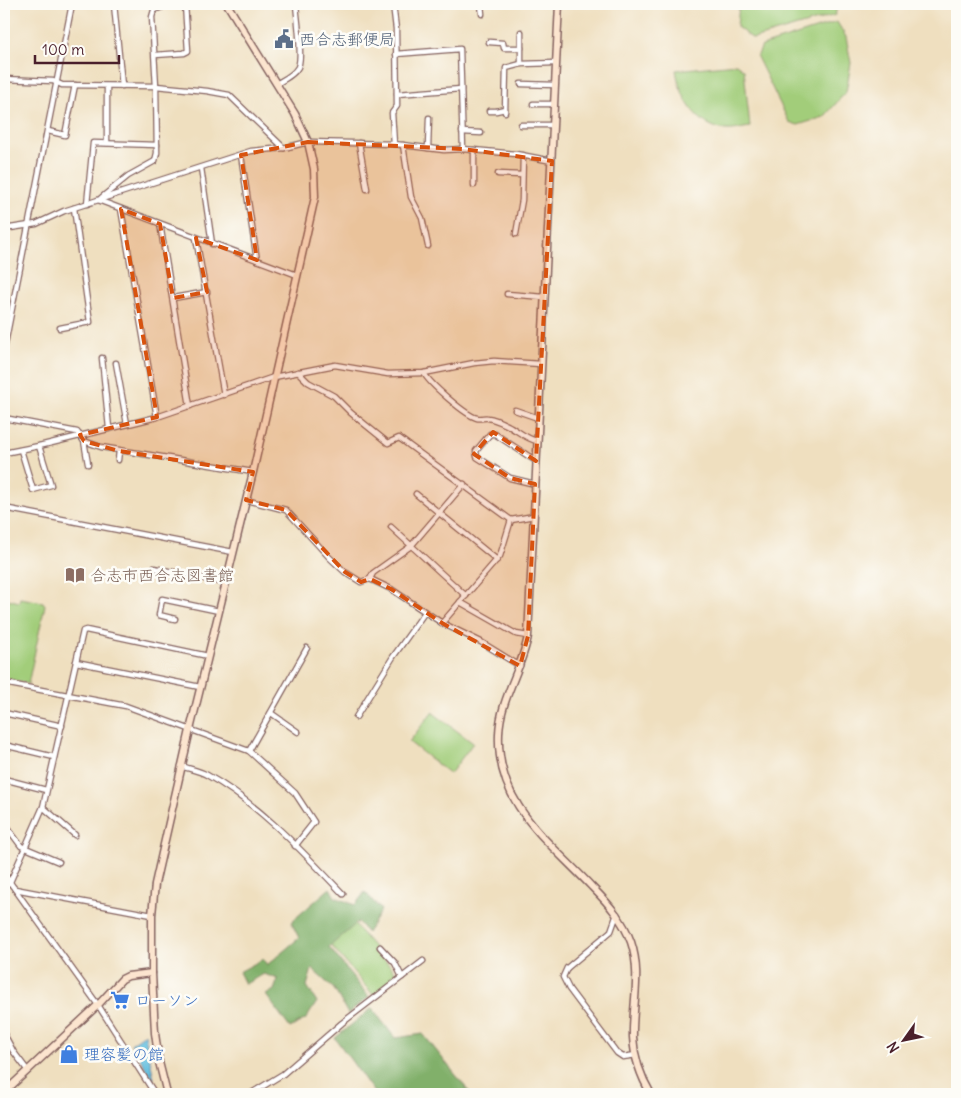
<svg xmlns="http://www.w3.org/2000/svg" width="961" height="1098" viewBox="0 0 961 1098" font-family="Delius,'Klee One',sans-serif">
	<style>
		.green { fill: #a2cd7a; stroke: #767652 }
		.forest { fill: #81b06a; stroke: #66684a }
		.water { fill: #61bedf; stroke: #566e85 }
		.lines { fill: none; stroke-linecap: round; stroke-linejoin: round }
		.street-casing { stroke: #84625f; stroke-width: 7 }
		.secondary-casing { stroke: #84625f; stroke-width: 9 }
		.street { stroke: #fff; stroke-width: 4.5 }
		.secondary { stroke: #fce5cf; stroke-width: 6 }
		.marked { fill: #d8530f; fill-opacity: 0.2; stroke: #d8530f; stroke-width: 4; stroke-dasharray: 10 6; stroke-linejoin: round }
		.labels { text-anchor: middle; stroke-width: 5; stroke-linejoin: round; paint-order: stroke }
		.service-label { font-size: 16px; fill: #4e5e75; stroke: #fdfcf7; text-anchor: start }
		.education-label { font-size: 16px; fill: #785e54; stroke: #fdfcf7; text-anchor: start }
		.shop-label { font-size: 16px; fill: #366cbe; stroke: #fdfcf7; text-anchor: start }
	</style>
	<rect width="100%" height="100%" fill="#fdfcf7"/>
	<filter id="ink" filterUnits="userSpaceOnUse"><feTurbulence type="fractalNoise" baseFrequency=".02" numOctaves="2"/><feDisplacementMap in="SourceGraphic" scale="10" xChannelSelector="R" yChannelSelector="G"/><feConvolveMatrix kernelMatrix="1 2 1 2 8 2 1 2 1" color-interpolation-filters="sRGB"/></filter>
	<filter id="wash" filterUnits="userSpaceOnUse"><feTurbulence type="fractalNoise" baseFrequency=".0096" numOctaves="4" result="noise"/><feDisplacementMap in="SourceGraphic" scale="20" xChannelSelector="R" yChannelSelector="G"/><feGaussianBlur stdDeviation="1.12" result="paint"/><feColorMatrix in="noise" values="0 0 0 0 0 0 0 0 0 0 0 0 0 0 0 0 0 1.4 0 .05"/><feComposite in="paint" operator="in"/></filter>
	<g filter="url(#wash)">
		<rect width="100%" height="100%" fill="#efdfbf"/>
		<g class="green">
			<path d="M 739,4 L 838,4 L 835,15 L 753,39 L 737,27 Z"/>
			<path d="M 837,22 L 846,37 L 851,63 L 846,92 L 824,117 L 798,125 L 789,122 L 757,57 L 762,46 Z"/>
			<path d="M 736,64 L 744,70 L 750,127 C 742,128 733,131 726,130 C 695,126 680,96 676,70 Z"/>
			<path d="M 4,598 L 19,602 L 20,598 L 43,602 L 45,605 L 28,684 L 4,678 Z"/>
			<path d="M 432,712 L 473,743 L 450,774 L 409,742 Z"/>
			<path d="M 353,923 L 398,975 L 374,996 L 329,943 Z"/>
		</g>
		<g class="forest">
			<path d="M 330,888 L 335,897 L 355,905 L 365,892 L 381,910 L 367,933 L 358,922 L 329,947 L 369,997 L 348,1014 L 334,989 L 312,969 L 307,986 L 317,1002 L 306,1019 L 290,1028 L 266,995 L 274,990 L 278,979 L 264,974 L 245,984 L 239,972 L 263,959 L 267,965 L 299,938 L 291,922 Z"/>
			<path d="M 372,1008 L 395,1038 L 423,1034 L 471,1094 L 375,1094 L 335,1038 Z"/>
		</g>
		<path class="water" d="M 145,1034 L 154,1079 L 153,1080 L 131,1044 Z"/>
	</g>
	<g filter="url(#ink)">
		<g class="lines">
			<g class="street-casing">
				<g id="street">
					<path d="M 114,4 L 122,86"/>
					<path d="M 393,4 L 396,29 L 397,106 L 392,113 L 394,144"/>
					<path d="M 481,4 L 482,14"/>
					<path d="M 521,32 L 521,64"/>
					<path d="M 489,42 L 503,43 L 504,48 L 521,48"/>
					<path d="M 396,54 L 460,49 L 463,149"/>
					<path d="M 155,55 L 184,53 L 188,51 L 185,4"/>
					<path d="M 4,79 L 53,81 L 62,85 L 156,86 L 207,91 L 229,95 L 284,148"/>
					<path d="M 276,84 C 283,80 294,75 298,67 C 303,56 297,18 296,4"/>
					<path d="M 521,84 L 555,85"/>
					<path d="M 107,86 L 107,143"/>
					<path d="M 397,94 L 461,89"/>
					<path d="M 533,104 L 554,104"/>
					<path d="M 489,111 L 496,111 L 505,109"/>
					<path d="M 505,112 L 506,68 L 521,64 L 556,63"/>
					<path d="M 521,125 L 553,125"/>
					<path d="M 48,131 L 65,135 L 75,85"/>
					<path d="M 462,132 L 481,133"/>
					<path d="M 359,143 L 367,189"/>
					<path d="M 403,145 L 411,197 L 422,218 L 428,246"/>
					<path d="M 428,148 L 429,118"/>
					<path d="M 474,150 L 474,185"/>
					<path d="M 241,155 L 257,260"/>
					<path d="M 201,168 L 212,244"/>
					<path d="M 498,174 L 522,175"/>
					<path d="M 101,198 L 128,176 L 155,161 L 157,153 L 156,86 L 152,17 L 154,10 L 171,4"/>
					<path d="M 98,200 L 297,275"/>
					<path d="M 87,204 L 93,143 L 157,145"/>
					<path d="M 121,209 L 157,417"/>
					<path d="M 160,224 L 190,406"/>
					<path d="M 4,229 L 36,224 L 64,211 L 251,151 L 284,148 L 308,142 L 394,144 L 444,150 L 463,149 L 516,154 L 552,161"/>
					<path d="M 516,234 L 522,200 L 523,155"/>
					<path d="M 196,238 L 224,395"/>
					<path d="M 507,294 L 544,297"/>
					<path d="M 173,298 L 207,292"/>
					<path d="M 60,328 L 90,322 L 74,208"/>
					<path d="M 4,349 L 72,4"/>
					<path d="M 102,358 L 109,428"/>
					<path d="M 116,363 L 127,424"/>
					<path d="M 298,372 L 308,382 L 334,396 L 351,413 L 388,443 L 399,438 L 511,520 L 534,516"/>
					<path d="M 424,373 C 429,383 465,415 477,418 C 481,419 485,417 488,418 C 495,419 501,422 507,425 C 517,430 526,439 537,441"/>
					<path d="M 515,410 L 538,418"/>
					<path d="M 4,418 L 77,432 L 84,441 L 101,447 L 253,472"/>
					<path d="M 84,441 L 88,464"/>
					<path d="M 21,450 L 33,490 L 51,485 L 39,446"/>
					<path d="M 4,453 L 39,446 L 157,417 L 274,377 L 335,365 L 388,374 L 424,373 L 474,363 L 494,361 L 541,364"/>
					<path d="M 118,460 L 119,451"/>
					<path d="M 535,484 L 510,478 L 477,457 L 476,451 L 490,434 L 495,434 L 536,461"/>
					<path d="M 416,494 L 497,560"/>
					<path d="M 246,500 L 286,510 L 329,557 L 345,572 L 361,582 L 370,579 L 391,589 L 442,623 L 481,642 L 520,666"/>
					<path d="M 4,508 L 233,552"/>
					<path d="M 391,527 L 466,596"/>
					<path d="M 154,568 L 225,583"/>
					<path d="M 370,579 L 373,573 L 411,546 L 464,484"/>
					<path d="M 460,602 L 516,634 L 528,636"/>
					<path d="M 175,619 L 159,615 L 162,599 L 219,611"/>
					<path d="M 442,623 L 500,556 L 511,520"/>
					<path d="M 76,662 L 200,687"/>
					<path d="M 4,683 L 126,706 L 249,751 L 295,793 L 314,822 L 295,846"/>
					<path d="M 4,713 L 62,726"/>
					<path d="M 271,713 L 298,732"/>
					<path d="M 356,717 L 393,657 L 425,612"/>
					<path d="M 4,745 L 54,757"/>
					<path d="M 249,751 L 307,648"/>
					<path d="M 181,766 C 190,769 200,771 207,775 C 258,803 303,852 343,894"/>
					<path d="M 4,779 L 46,790"/>
					<path d="M 43,807 L 75,835"/>
					<path d="M 4,823 L 21,846 L 59,862"/>
					<path d="M 4,874 L 98,1005 L 155,1094"/>
					<path d="M 4,886 L 10,882 L 43,807 L 83,631 L 86,630 L 208,656"/>
					<path d="M 15,889 L 152,915"/>
					<path d="M 617,914 L 611,931 L 567,968 L 563,977 L 569,989 L 617,1053 L 623,1057 L 636,1055"/>
					<path d="M 380,947 L 395,963 L 402,977"/>
					<path d="M 4,1034 L 13,1051 L 28,1071"/>
					<path d="M 4,1084 L 11,1086"/>
					<path d="M 250,1094 L 283,1074 L 342,1023 L 423,961"/>
				</g>
			</g>
			<g class="secondary-casing">
				<g id="secondary">
					<path d="M 559,4 L 528,636 C 522,669 500,699 499,734 C 496,805 548,840 592,887 C 609,904 623,920 631,942 C 642,974 632,1005 633,1037 C 634,1057 641,1077 651,1094"/>
					<path d="M 6,1094 L 11,1086 L 98,1005 L 122,979 L 128,976 L 152,973"/>
					<path d="M 167,1094 L 159,1062 L 155,1033 L 152,973 L 152,915 L 155,884 L 190,730 L 253,472 L 315,197 L 314,169 L 308,142 L 295,114 L 227,4"/>
				</g>
			</g>
			<use href="#street" class="street"/>
			<use href="#secondary" class="secondary"/>
		</g>
	</g>
	<path class="marked" d="M 308,142 L 463,149 L 552,161 L 536,461 L 493,432 L 474,454 L 510,478 L 535,484 L 528,636 L 520,666 L 442,623 L 391,589 L 370,579 L 361,582 L 345,572 L 286,510 L 246,500 L 253,472 L 119,451 L 84,441 L 80,435 L 157,417 L 121,209 L 160,224 L 173,298 L 207,292 L 196,238 L 257,260 L 241,155 Z"/>
	<defs>
		<g id="civic-bare" transform="scale(1.5)"><path d="M-.6-6.5H3V-4.5H.6V-3L4-1V1h2V6H-6V1h2V-1L-.6-3ZM-1.2 2.5V6h2.4V2.5Z" fill="#5c6f8a" stroke="#fdfcf7" stroke-width="2.5" paint-order="stroke"/></g>
		<g id="library-bare" transform="scale(1.5)"><path d="M-6-4Q-3-5.5-.7-3.5V5Q-3 3-6 4ZM6-4Q3-5.5 .7-3.5V5Q3 3 6 4Z" fill="#8d6e63" stroke="#fdfcf7" stroke-width="2.5" paint-order="stroke"/></g>
		<g id="supermarket-bare" transform="scale(1.5)"><path d="M-6-5.5h2.5l.6 2H6L4.5 2H-2.5L-4.4-4H-6ZM-1.5 3.2a1.3 1.3 0 1 0 .1 0ZM3 3.2a1.3 1.3 0 1 0 .1 0Z" fill="#3f7fe0" stroke="#fdfcf7" stroke-width="2.5" paint-order="stroke"/></g>
		<g id="shop-bare" transform="scale(1.5)"><path d="M-5-2.5h2.3a2.7 3.5 0 0 1 5.4 0H5L5.5 6h-11ZM-1.5-2.5h3a1.5 2.3 0 0 0-3 0Z" fill="#3f7fe0" stroke="#fdfcf7" stroke-width="2.5" paint-order="stroke"/></g>
	</defs>
	<g fill-rule="evenodd">
		<use href="#civic-bare" x="284" y="39"/>
		<use href="#library-bare" x="75" y="575"/>
		<use href="#supermarket-bare" x="120" y="1000"/>
		<use href="#shop-bare" x="69" y="1054"/>
	</g>
	<g class="labels">
		<g class="service-label">
			<text x="299" y="45">西合志郵便局</text>
		</g>
		<g class="education-label">
			<text x="90" y="581">合志市西合志図書館</text>
		</g>
		<g class="shop-label">
			<text x="135" y="1006">ローソン</text>
			<text x="84" y="1060">理容髪の館</text>
		</g>
	</g>
	<rect width="961" height="1098" fill="none" stroke="#fdfcf7" stroke-width="20"/>
	<g transform="translate(904 1040) rotate(237)" stroke="#fdfcf7" stroke-width="4" paint-order="stroke">
	<path d="M0-4L9 19L0 12L-9 19Z" fill="#4a1f2b"/>
	<text y="-8" font-size="14" font-weight="bold" text-anchor="middle" fill="#4a1f2b">N</text>
	</g>
	<path d="M35 55v8h84v-8" fill="none" stroke="#4a1f2b" stroke-width="2.5"/>
	<text x="42" y="55" font-size="15" fill="#4a1f2b" stroke="#fdfcf7" stroke-width="4" paint-order="stroke">100 m</text>
</svg>
